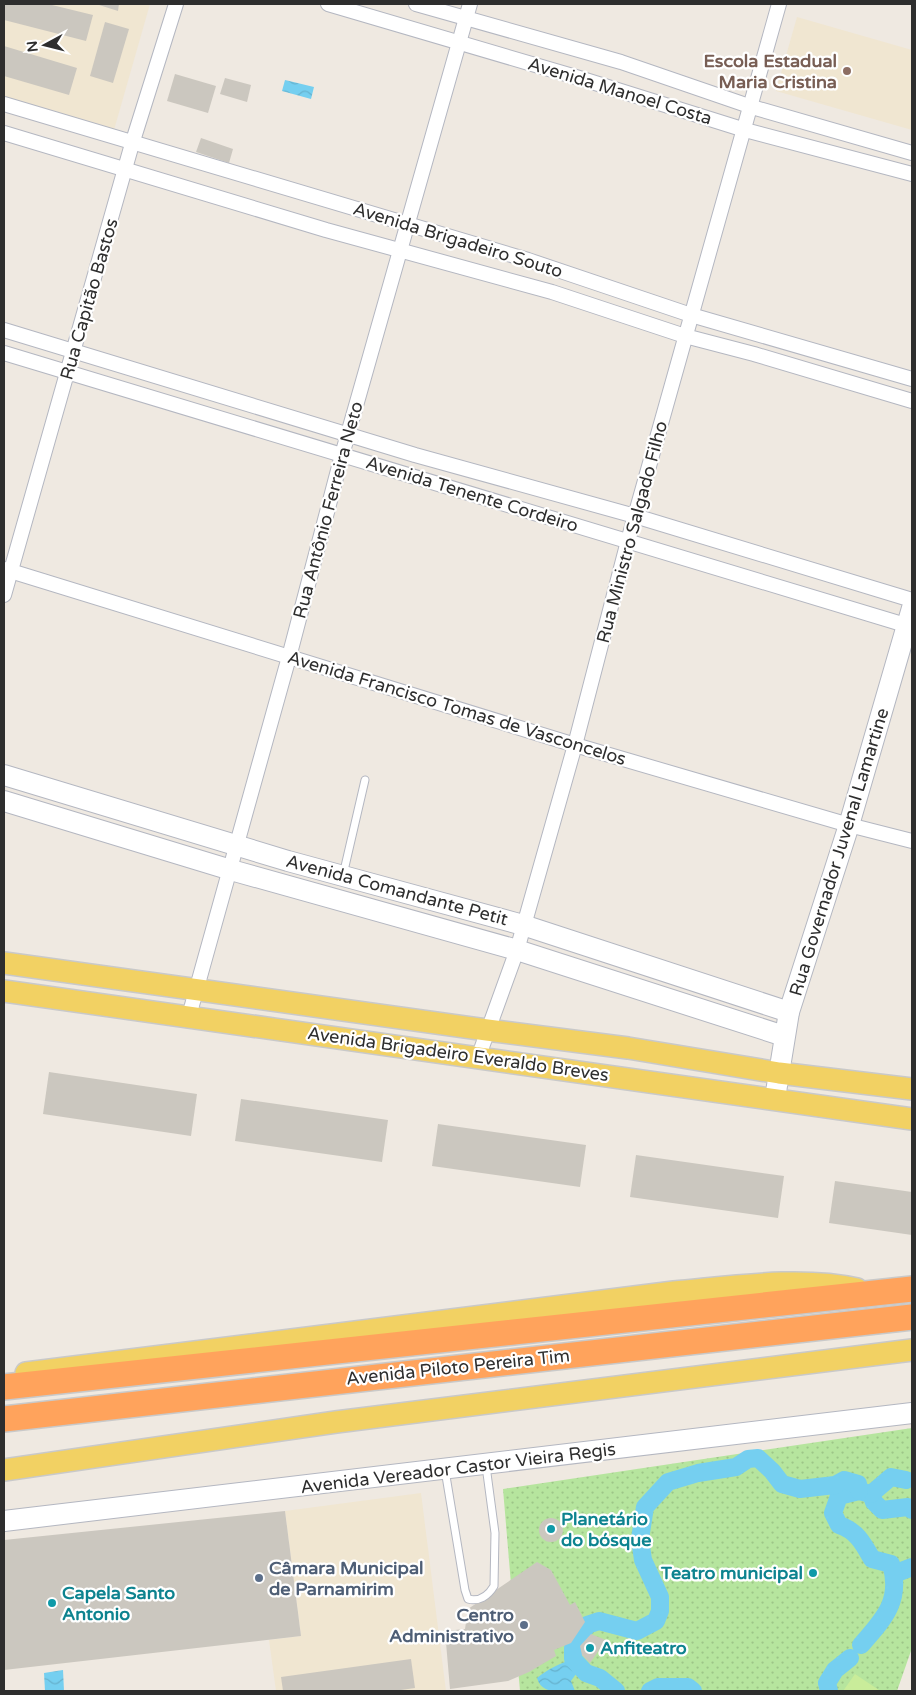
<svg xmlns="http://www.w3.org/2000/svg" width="916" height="1695" viewBox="0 0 916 1695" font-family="'Varela Round',sans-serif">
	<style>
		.education { fill: #f0e6d1 }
		.park { fill: url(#park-dots) }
		.pitch { fill: #c9ec9a }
		.water { fill: url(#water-waves) }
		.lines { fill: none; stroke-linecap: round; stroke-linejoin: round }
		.stream { stroke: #75cff0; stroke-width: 5 }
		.canal { stroke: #75cff0; stroke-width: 18 }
		.building { fill: #cbc7bf }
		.lane-casing { stroke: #b4b7c1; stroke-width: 9 }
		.street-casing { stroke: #b4b7c1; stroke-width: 16 }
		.secondary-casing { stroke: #b4b7c1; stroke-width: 22 }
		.primary-casing { stroke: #c9c9c9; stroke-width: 24 }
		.highway-casing { stroke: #c9c9c9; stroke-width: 28 }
		.lane { stroke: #fff; stroke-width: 7 }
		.street { stroke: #fff; stroke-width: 14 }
		.secondary { stroke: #fff; stroke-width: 20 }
		.primary { stroke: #f2d163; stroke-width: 21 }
		.highway { stroke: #ffa35c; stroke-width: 25 }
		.education-dot { fill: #8d6e63; stroke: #fff; stroke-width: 2 }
		.culture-dot { fill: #0f9aa8; stroke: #fff; stroke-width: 2 }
		.service-dot { fill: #5c6f8a; stroke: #fff; stroke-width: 2 }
		.labels { text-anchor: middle; stroke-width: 4.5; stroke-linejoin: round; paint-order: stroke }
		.education-label { font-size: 18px; font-weight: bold; fill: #785e54; stroke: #fff; text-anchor: end }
		.street-label { font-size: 18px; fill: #2e2e2e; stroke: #fff }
		.culture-label { font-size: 18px; font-weight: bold; fill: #0d838f; stroke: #fff; text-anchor: start }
		.service-label { font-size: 18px; font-weight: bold; fill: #4e5e75; stroke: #fff; text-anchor: start }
	</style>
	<defs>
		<pattern id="park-dots" width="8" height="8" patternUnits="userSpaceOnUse" patternTransform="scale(1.25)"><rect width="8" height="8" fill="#b6e59e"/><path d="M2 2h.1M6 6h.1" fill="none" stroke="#9dc588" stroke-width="1.8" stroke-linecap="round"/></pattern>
		<pattern id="water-waves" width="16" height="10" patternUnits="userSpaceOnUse" patternTransform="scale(1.25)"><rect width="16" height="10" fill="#75cff0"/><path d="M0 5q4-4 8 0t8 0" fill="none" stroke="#66b2ce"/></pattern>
	</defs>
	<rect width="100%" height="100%" fill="#efe9e1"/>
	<g class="education">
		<path d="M 4,4 L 150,4 L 114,130 L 4,98 Z"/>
		<path d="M 797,17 L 912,50 L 912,130 L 776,91 Z"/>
		<path d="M 421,1493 L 446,1691 L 276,1691 L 269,1640 L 301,1636 L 285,1511 Z"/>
	</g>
	<path class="park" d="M 912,1428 L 912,1648 L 897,1691 L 520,1691 L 503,1489 Z"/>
	<path class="pitch" d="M 855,1674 L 879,1690 L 878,1691 L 843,1691 Z"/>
	<g class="water">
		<path d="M 285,80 L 314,87 L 311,99 L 282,91 Z"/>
		<path d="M 573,1659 L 581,1667 L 571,1681 L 575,1691 C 559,1691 542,1695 537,1678 C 548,1669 559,1664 573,1659 Z"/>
		<path d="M 63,1670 L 64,1691 L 45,1691 L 44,1673 Z"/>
	</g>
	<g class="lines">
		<path class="stream" d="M 906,1480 L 912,1479"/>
		<g class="canal">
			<path d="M 871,1494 L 874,1502 L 882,1510 L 908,1507 L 912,1510"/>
			<path d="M 894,1574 L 912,1567"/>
			<path d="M 861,1645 C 884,1619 902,1600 891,1564 L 872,1559 C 863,1543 857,1531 839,1525 L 833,1513 L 839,1496 L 859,1491 L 871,1494 L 891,1477 L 906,1480"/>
			<path d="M 616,1691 L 600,1678 L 586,1673 L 573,1659 L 573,1648 L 587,1625 L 599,1621 L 637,1631 L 656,1621 L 660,1611 L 660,1597 L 643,1560 L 640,1539 L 645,1507 L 668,1482 L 698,1473 L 736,1467 L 748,1459 L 758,1458 L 772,1471 L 782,1484 L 800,1489 L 835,1485 L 844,1480 L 858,1484 L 859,1491"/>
			<path d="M 650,1691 L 658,1687 L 688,1687 L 693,1691"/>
			<path d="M 829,1691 L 827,1683 L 835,1670 L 850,1658"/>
		</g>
	</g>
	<g class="building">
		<path d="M 4,4 L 48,4 L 93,15 L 86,41 L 4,20 Z"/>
		<path d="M 96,4 L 119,4 L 118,11 Z"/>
		<path d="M 105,22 L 129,29 L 113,83 L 90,76 Z"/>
		<path d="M 4,46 L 77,68 L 69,95 L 4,76 Z"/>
		<path d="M 175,74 L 216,86 L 208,113 L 167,101 Z"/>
		<path d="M 225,78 L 251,85 L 247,102 L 220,94 Z"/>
		<path d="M 201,138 L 233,149 L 229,163 L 196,152 Z"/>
		<path d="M 49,1072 L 197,1094 L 191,1136 L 43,1114 Z"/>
		<path d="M 241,1099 L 388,1120 L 382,1162 L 235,1141 Z"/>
		<path d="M 438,1124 L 586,1145 L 580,1187 L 432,1166 Z"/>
		<path d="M 636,1155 L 784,1176 L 778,1218 L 630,1197 Z"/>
		<path d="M 835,1181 L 912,1192 L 912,1235 L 829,1223 Z"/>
		<path d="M 285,1511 L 301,1636 L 4,1670 L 4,1540 Z"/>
		<circle cx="551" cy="1530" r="12"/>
		<path d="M 537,1562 L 551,1570 L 570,1605 L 575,1602 L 585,1622 L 571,1643 L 554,1650 L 556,1656 L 529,1672 L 508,1681 L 450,1689 L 445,1631 L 465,1629 L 468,1609 Z"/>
		<path d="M 591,1634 L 606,1640 L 590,1663 L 582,1655 L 580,1646 Z"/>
		<path d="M 411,1659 L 415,1688 L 394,1691 L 283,1691 L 281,1677 Z"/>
	</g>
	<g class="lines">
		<g class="lane-casing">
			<g id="lane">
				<path d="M 343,875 L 365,780"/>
				<path d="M 445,1470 L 465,1590 L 468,1599 C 479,1602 488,1596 494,1586 L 495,1533 L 486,1466"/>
			</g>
		</g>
		<g class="street-casing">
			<g id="street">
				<path d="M 328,4 L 576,77 L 745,130 L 912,174"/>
				<path d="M 416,4 L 621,62 L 752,107 L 912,153"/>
				<path d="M 4,104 L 528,260 L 691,315 L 912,379"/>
				<path d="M 4,133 L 326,230 L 552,292 L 685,336 L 754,354 L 912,401"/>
				<path d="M 4,330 L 415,455 L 635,516 L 912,600"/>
				<path d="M 4,353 L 912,627"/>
				<path d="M 4,569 L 575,745 L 849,825 L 912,841"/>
				<path d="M 4,595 L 132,144 L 176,4"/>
				<path d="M 189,1016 L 289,657 L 342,455 L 470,4"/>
				<path d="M 478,1058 L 517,950 L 575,745 L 628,541 L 779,4"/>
			</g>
		</g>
		<g class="secondary-casing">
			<g id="secondary">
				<path d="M 4,775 L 288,861 L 523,925 L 789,1012"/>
				<path d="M 4,801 L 231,870 L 517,950 L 784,1036"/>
				<path d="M 775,1098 L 789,1012 L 849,825 L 912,608"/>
				<path d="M 4,1521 L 912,1413"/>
			</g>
		</g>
		<g class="primary-casing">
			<g id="primary">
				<path d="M 4,963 L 487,1030 L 628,1048 L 779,1073 L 912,1089"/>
				<path d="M 4,991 L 912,1119"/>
				<path d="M 26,1373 L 674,1292 C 730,1287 802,1276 857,1289"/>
				<path d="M 4,1470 L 336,1422 L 912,1350"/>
			</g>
		</g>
		<g class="highway-casing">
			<g id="highway">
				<path d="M 4,1387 L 912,1289"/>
				<path d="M 4,1419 L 912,1317"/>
			</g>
		</g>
		<use href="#lane" class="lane"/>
		<use href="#street" class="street"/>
		<use href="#secondary" class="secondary"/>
		<use href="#primary" class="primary"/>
		<use href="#highway" class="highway"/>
	</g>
	<circle class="education-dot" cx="847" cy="71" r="5"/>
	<g class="culture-dot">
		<circle cx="551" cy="1529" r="5"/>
		<circle cx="813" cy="1573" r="5"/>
		<circle cx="52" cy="1603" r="5"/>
		<circle cx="590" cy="1648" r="5"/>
	</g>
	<g class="service-dot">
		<circle cx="259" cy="1578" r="5"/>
		<circle cx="524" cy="1625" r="5"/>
	</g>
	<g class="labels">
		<g class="education-label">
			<text x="837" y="67">Escola Estadual<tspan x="837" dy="21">Maria Cristina</tspan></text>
		</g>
		<g class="street-label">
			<text transform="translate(620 91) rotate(17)" y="6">Avenida Manoel Costa</text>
			<text transform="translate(458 240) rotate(17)" y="6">Avenida Brigadeiro Souto</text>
			<text transform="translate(89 299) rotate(-74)" y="6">Rua Capitão Bastos</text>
			<text transform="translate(472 494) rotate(17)" y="6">Avenida Tenente Cordeiro</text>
			<text transform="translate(328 510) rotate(-75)" y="6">Rua Antônio Ferreira Neto</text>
			<text transform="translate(632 532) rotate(-75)" y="6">Rua Ministro Salgado Filho</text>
			<text transform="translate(457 708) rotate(17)" y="6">Avenida Francisco Tomas de Vasconcelos</text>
			<text transform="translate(839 852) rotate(-73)" y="6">Rua Governador Juvenal Lamartine</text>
			<text transform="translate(397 890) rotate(15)" y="6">Avenida Comandante Petit</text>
			<text transform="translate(458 1054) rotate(8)" y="6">Avenida Brigadeiro Everaldo Breves</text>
			<text transform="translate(458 1367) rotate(-6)" y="6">Avenida Piloto Pereira Tim</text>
			<text transform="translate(458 1468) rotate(-7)" y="6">Avenida Vereador Castor Vieira Regis</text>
		</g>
		<g class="culture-label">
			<text x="561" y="1525">Planetário<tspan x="561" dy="21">do bósque</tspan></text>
			<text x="803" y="1579" text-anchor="end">Teatro municipal</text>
			<text x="62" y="1599">Capela Santo<tspan x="62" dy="21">Antonio</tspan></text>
			<text x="600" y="1654">Anfiteatro</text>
		</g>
		<g class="service-label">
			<text x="269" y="1574">Câmara Municipal<tspan x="269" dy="21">de Parnamirim</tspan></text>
			<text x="514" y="1621" text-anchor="end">Centro<tspan x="514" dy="21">Administrativo</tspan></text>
		</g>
	</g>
	<rect width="916" height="1695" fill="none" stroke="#2e2e2e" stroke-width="10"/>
	<g transform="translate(45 45) rotate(263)" stroke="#ffffff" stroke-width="4" paint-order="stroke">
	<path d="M0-4L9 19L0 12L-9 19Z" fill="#2e2e2e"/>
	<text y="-8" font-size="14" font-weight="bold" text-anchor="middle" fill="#2e2e2e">N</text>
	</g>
</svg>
